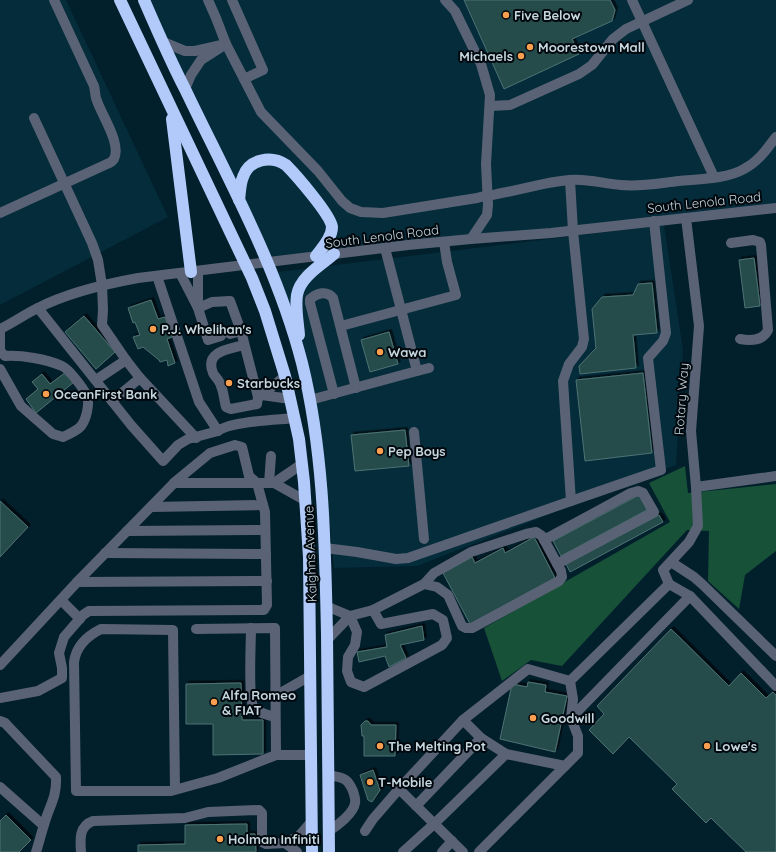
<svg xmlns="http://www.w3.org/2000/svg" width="776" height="852" viewBox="0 0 776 852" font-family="Quicksand,sans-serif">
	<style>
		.built { fill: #042c3b }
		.forest { fill: #175138 }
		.building { fill: #264b4b; stroke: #4d7373; filter: url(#shadow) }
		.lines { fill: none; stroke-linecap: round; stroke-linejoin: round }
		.minor { stroke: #5a6376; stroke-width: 10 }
		.highway { stroke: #b1cafa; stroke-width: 12 }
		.poi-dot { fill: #fa9f4f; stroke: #01080d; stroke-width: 1.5 }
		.labels { text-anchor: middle; stroke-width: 4; stroke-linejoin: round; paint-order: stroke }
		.poi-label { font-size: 13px; font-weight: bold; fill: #c6d7df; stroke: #01080d; text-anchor: start }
		.street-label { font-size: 13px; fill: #c6d7df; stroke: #01080d }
	</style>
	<defs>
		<filter id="shadow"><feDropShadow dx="2.5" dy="-2.5" stdDeviation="0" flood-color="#0009"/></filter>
	</defs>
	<rect width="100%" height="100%" fill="#021f2c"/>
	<g class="built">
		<path d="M 0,0 L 66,0 L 168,217 L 0,305 Z"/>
		<path d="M 144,0 L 776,0 L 776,208 L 267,262 Z"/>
		<path d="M 664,225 L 683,350 L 676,465 L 417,566 L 334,568 L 322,448 L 278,272 Z"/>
	</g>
	<path class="forest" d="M 685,466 L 688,493 L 776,484 L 776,551 L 745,575 L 739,609 L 708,581 L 709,531 L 687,530 L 562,666 L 531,660 L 502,681 L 484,628 L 670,522 L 649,483 Z"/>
	<g class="building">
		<path d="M 464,0 L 610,0 L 615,10 L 612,21 L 572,39 L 579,54 L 504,89 Z"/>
		<path d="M 754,258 L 760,306 L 745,308 L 739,260 Z"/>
		<path d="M 652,283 L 657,333 L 633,335 L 636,368 L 580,374 L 579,366 L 596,348 L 592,309 L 602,297 L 633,295 L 638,284 Z"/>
		<path d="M 151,300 L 158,319 L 165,317 L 172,337 L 167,339 L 175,363 L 168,366 L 167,360 L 160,362 L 159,360 L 143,347 L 138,349 L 133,337 L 140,335 L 135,322 L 133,323 L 128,308 Z"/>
		<path d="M 84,316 L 115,352 L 96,369 L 65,332 Z"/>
		<path d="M 389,332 L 398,364 L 370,372 L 361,340 Z"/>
		<path d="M 66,372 L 74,382 L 36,413 L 26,399 L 38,389 L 32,382 L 42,374 L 50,384 Z"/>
		<path d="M 643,373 L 652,453 L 585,461 L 576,380 Z"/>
		<path d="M 405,430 L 409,466 L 355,471 L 351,435 Z"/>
		<path d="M 639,495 L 647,510 L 561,556 L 553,541 Z"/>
		<path d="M 0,501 L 28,527 L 0,557 Z"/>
		<path d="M 659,515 L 663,522 L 570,572 L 566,564 Z"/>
		<path d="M 534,537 L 555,578 L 470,624 L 443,573 L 472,557 L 475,563 L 503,548 L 505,553 Z"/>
		<path d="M 422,626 L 424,640 L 400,645 L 406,658 L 389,667 L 385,656 L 359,662 L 357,652 L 387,647 L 385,635 Z"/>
		<path d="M 671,629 L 729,686 L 741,673 L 766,698 L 773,692 L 776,695 L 776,852 L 746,852 L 711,818 L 706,823 L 672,789 L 677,784 L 629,737 L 613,754 L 589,730 L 604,714 L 597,706 Z"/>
		<path d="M 528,682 L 546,685 L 545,692 L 567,696 L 555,752 L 500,739 L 512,684 L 527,687 Z"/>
		<path d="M 241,683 L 242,720 L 263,720 L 263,754 L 213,755 L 213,724 L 186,724 L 186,684 Z"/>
		<path d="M 365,721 L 368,721 L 371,725 L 396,725 L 395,756 L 364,756 L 364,736 L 362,736 L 361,725 Z"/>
		<path d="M 373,770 L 380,790 L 372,802 L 368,800 L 360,775 Z"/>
		<path d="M 6,815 L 31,840 L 19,852 L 0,852 L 0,821 Z"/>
		<path d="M 247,824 L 247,834 L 255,834 L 256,852 L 138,852 L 138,845 L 185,844 L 185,825 Z"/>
	</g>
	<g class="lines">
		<g class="minor">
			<path d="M 208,0 L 216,18 L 226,44 L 261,112 L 318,171 L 342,201 L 350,208 L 361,212 L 383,213 L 477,198 C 485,195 490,196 497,194 C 521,190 545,182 569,180 C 587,178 604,184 621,185 C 640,187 660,183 679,181 C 698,179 727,179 744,169 C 759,161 766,150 776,137"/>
			<path d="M 232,0 L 263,70 L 244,79"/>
			<path d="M 445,0 L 455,11 L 481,64 L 490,95 L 486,164 L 488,205 L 487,215 L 471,239"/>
			<path d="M 632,0 L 714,177"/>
			<path d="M 163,42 L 185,51 L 195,51 L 226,44 L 201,60 L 191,75 L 185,89"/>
			<path d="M 490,106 L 510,105 L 579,74 L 592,65 L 613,39 L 626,29 L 688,0"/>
			<path d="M 34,118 L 92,243 L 98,260 L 102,285 L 103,310 L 102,325 L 126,360 L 140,378 L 196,438"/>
			<path d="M 0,213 L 107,164 C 110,163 112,162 114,159 C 122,143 100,113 96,98 C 95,94 95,90 94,86 L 54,0"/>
			<path d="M 731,243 L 753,240 L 760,242 L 761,245 L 768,330 C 763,341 751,341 740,339"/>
			<path d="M 180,273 L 198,308 L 198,271"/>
			<path d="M 157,276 L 199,402 L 218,431"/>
			<path d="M 38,308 L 131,425 L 163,461 L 178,445 L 188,439 L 218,431 C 230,421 278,420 295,418"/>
			<path d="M 341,326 L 456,295 L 447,262 L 444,242"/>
			<path d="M 0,329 C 13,323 25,314 38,308 C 67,293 105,284 138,278 L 408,245 L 471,239 L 551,233 L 776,208"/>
			<path d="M 0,330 L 0,351 L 5,356 C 22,355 46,359 62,366 C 69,369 84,389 87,396 C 90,404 86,420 81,426 C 77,431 69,434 63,437 L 53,434 L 21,406 L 0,369"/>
			<path d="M 230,334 L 241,331"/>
			<path d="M 221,336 L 208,340 L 198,308 L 212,302 L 230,301 L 241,331 L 258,397 L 262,395"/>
			<path d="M 244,345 C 230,349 204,351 213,373 C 215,377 220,381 221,386 C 224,393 224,400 226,407 L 231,409 L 257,404 L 258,397"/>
			<path d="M 417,371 L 429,368"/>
			<path d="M 285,376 L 262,395 L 290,399"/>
			<path d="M 96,380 L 126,360"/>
			<path d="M 334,394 L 310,303 L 310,299 C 317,293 327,290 333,298 L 356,388"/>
			<path d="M 310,400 L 417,371 L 385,248"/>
			<path d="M 112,401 L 140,378"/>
			<path d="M 414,432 L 424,539"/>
			<path d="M 174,483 L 274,483 L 306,501"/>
			<path d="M 269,483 L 271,456"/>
			<path d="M 274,483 L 302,464"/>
			<path d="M 696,487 L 776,476"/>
			<path d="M 571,501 L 661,470 L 648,358 L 663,341 L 666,333 L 654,221"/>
			<path d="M 151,507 L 263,505"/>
			<path d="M 127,531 L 265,530"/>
			<path d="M 544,540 L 631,493 L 638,491 L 643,493 L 654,512 L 557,564"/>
			<path d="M 325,548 L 357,552 L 396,559 L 408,558 L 571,501 L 563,381 L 569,364 L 582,347 L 584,339 L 573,231 L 570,180"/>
			<path d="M 105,553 L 266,554"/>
			<path d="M 671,562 L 694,577 L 702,584 L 776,656"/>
			<path d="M 77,582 L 267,581"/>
			<path d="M 669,584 L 690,596 L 776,686"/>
			<path d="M 61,600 L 80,619"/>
			<path d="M 326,606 L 350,616 L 327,640"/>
			<path d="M 373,610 L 424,584 L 434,573 L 471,552 L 526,534 L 536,532 L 542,536 L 561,571 L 562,577 L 559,581 L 472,628 L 466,628 L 462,626 L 448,595 L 437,587 L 424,584"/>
			<path d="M 373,610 L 381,624 L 433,614 L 443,620 L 447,638 L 442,645 L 364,687 L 351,682 L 347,671 L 348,657 L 355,645 L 357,632 L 350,616 Z"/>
			<path d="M 251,628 C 251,642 248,696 253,706 C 257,713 268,715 275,717"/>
			<path d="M 196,629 L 275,628 L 276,755 L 311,755"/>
			<path d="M 0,665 L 80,579 L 176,481 L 210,453 L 235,445 L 242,447 L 249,476 L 257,483 L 265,512 L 267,605 L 264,610 L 89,611 L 83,615 L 64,637 L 59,653 L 62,668 L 62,678 L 38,691 L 0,698"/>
			<path d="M 275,696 L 310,676"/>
			<path d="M 571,718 L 690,596"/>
			<path d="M 463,720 L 481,738"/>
			<path d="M 0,721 L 5,723 L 56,777 C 57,798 49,806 44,825 C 41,834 39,843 36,852"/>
			<path d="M 328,775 C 343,778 347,777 353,791 C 354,795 356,799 355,803 C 354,813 337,826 329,831"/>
			<path d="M 0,787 L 43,825"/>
			<path d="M 175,789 L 173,630 L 101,629 C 87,636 76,646 74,662 L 76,791 L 171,791 L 218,778 L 276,755"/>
			<path d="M 416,806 L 481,738 L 506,754"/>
			<path d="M 365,831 L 373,819 L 399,789"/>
			<path d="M 81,852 C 80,839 79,826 93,821 L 185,818 L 208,812 L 259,810 L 262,813 L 262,842 L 266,844 L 285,843"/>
			<path d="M 297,852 L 285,843 L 299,836 L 312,821"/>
			<path d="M 403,852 L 434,824 L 506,754 L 565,766"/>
			<path d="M 442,852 L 452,841"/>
			<path d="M 463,852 L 399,789 L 463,720 L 528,669 L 570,681"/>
			<path d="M 479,852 L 578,753 L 578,736 L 571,718 L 573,699 L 570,681 L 669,584 L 663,570 L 689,542 L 698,526 L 696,487 L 691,431 L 699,326 L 686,218"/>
		</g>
		<g class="highway">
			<path d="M 120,0 L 252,278 L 265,311 L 285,376 L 299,439 L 304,482 L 309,557 L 312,852"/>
			<path d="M 144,0 C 157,30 170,60 185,89 C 228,179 277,266 302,363 C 324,452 325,543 327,634 C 327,706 328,779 329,852"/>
			<path d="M 172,119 L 191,272"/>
			<path d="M 239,200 C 240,193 240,184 243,177 C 249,159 271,155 286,165 C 295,174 331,215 332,227 C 332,238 322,248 316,256"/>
			<path d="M 299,335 C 298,322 295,308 297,295 C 300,277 321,265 334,254"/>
		</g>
	</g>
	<g class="poi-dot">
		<circle cx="506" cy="15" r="4"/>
		<circle cx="530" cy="47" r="4"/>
		<circle cx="521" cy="56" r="4"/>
		<circle cx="153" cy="329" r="4"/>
		<circle cx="380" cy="352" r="4"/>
		<circle cx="229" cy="383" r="4"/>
		<circle cx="46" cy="394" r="4"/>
		<circle cx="380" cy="451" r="4"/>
		<circle cx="214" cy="702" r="4"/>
		<circle cx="533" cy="718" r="4"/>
		<circle cx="380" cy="746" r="4"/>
		<circle cx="707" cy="746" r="4"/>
		<circle cx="370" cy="782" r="4"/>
		<circle cx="220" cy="839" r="4"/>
	</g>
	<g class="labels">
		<g class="poi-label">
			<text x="514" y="20">Five Below</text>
			<text x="538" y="52">Moorestown Mall</text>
			<text x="513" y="61" text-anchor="end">Michaels</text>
			<text x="161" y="334">P.J. Whelihan's</text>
			<text x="388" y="357">Wawa</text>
			<text x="237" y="388">Starbucks</text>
			<text x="54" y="399">OceanFirst Bank</text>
			<text x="388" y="456">Pep Boys</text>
			<text x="222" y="700">Alfa Romeo<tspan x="222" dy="15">&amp; FIAT</tspan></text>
			<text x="541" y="723">Goodwill</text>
			<text x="388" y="751">The Melting Pot</text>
			<text x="715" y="751">Lowe's</text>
			<text x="378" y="787">T-Mobile</text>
			<text x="228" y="844">Holman Infiniti</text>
		</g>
		<g class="street-label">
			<text transform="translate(704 202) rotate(-6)" y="5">South Lenola Road</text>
			<text transform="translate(382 236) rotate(-7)" y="5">South Lenola Road</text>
			<text transform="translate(681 399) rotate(-86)" y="5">Rotary Way</text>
			<text transform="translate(310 554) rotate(-92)" y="5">Kaighns Avenue</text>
		</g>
	</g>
</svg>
